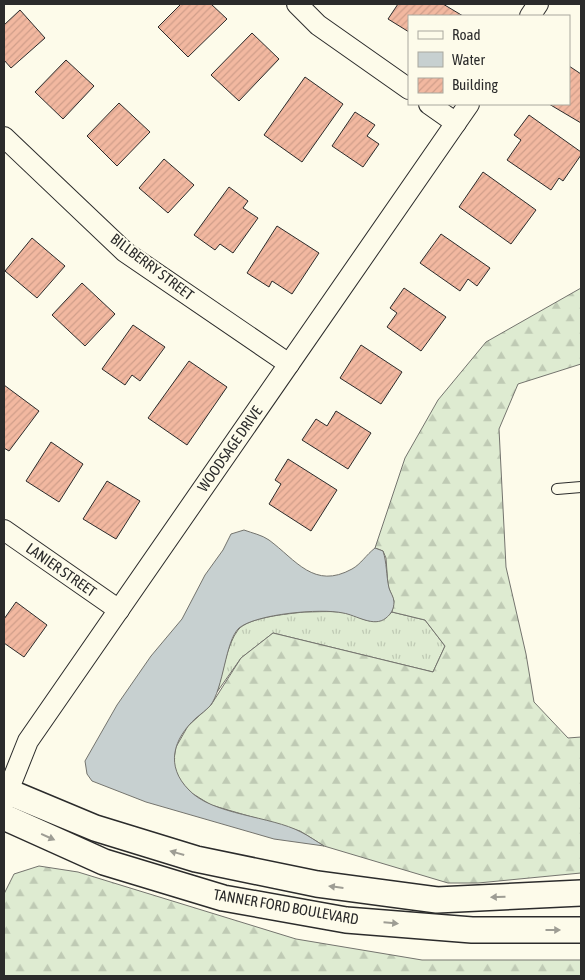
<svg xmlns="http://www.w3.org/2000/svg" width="585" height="980" viewBox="0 0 585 980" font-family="'Asap Condensed',sans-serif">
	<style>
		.grass { fill: url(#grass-tufts); stroke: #74746e }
		.forest { fill: url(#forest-firs); stroke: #74746e }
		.water { fill: #c7d0d0; stroke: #74746e }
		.building { fill: url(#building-hatch); stroke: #2b2b2b }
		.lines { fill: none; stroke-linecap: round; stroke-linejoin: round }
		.service-casing { stroke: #2b2b2b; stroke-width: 12 }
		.minor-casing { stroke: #2b2b2b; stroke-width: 22 }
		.tertiary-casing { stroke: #2b2b2b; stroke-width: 28 }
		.service { stroke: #fdfbea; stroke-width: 10 }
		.minor { stroke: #fdfbea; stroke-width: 20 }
		.tertiary { stroke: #fdfbea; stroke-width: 25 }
		.oneway { fill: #9e9d94 }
		.labels { text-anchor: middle; stroke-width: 4; stroke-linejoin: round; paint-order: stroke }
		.street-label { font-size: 15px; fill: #2b2b2b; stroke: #fdfbea }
	</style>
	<defs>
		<pattern id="grass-tufts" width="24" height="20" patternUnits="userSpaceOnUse" patternTransform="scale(1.25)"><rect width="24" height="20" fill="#deebd1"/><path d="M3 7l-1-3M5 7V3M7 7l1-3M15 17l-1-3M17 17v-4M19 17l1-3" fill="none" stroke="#bfcab4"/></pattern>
		<pattern id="forest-firs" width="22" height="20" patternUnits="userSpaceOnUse" patternTransform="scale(1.25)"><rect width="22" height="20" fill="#deebd1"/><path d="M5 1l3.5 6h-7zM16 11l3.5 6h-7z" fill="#bfcab4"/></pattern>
		<pattern id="building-hatch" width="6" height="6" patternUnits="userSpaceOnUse" patternTransform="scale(1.25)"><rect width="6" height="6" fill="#f2b8a0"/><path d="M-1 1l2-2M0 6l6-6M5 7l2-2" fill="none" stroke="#d09e8a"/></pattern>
	</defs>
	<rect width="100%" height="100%" fill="#fdfbea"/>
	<path class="grass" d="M 304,612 C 316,612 328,611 340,612 C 363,615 371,631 392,612 L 425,620 L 445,646 L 433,672 L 273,633 L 241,658 L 217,692 C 222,675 227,644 238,630 C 248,617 288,614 304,612 Z"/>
	<g class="forest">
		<path d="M 581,288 L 581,364 L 518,384 L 499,429 L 506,567 L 526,654 L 534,702 L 568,738 L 581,737 L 581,873 L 478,883 L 448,883 L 324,846 L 300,831 L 211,805 L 190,792 L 179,779 L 173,764 L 176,747 L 188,726 L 211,705 L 241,658 L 273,633 L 433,672 L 445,646 L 425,620 L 392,612 L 394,601 L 388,586 L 386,558 L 383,551 L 375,548 L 405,458 L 438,400 L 486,342 Z"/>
		<path d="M 39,866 L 78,872 L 296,939 L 422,960 L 581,960 L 581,976 L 4,976 L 4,894 L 14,874 Z"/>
	</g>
	<path class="water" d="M 244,530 C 252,533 262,535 269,540 C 296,560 314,590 352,569 C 361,564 366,555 375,548 L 383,551 C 387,563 386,575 389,588 C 390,592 394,597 394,602 C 394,609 391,614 386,618 C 374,628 356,615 343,613 C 321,608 256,614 239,628 C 225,641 224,688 210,706 C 206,710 201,714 196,718 C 173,739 165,766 189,790 C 212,815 271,816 301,832 C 309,836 316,841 324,846 L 274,839 L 146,802 L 92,781 L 87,774 L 85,761 L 117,705 L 151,656 L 182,619 L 205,575 L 223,550 L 231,534 Z"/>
	<g class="building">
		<path d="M 181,4 L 211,4 L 227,19 L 188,57 L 158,27 Z"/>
		<path d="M 398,4 L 443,4 L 463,16 L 409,16 L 409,32 L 388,19 Z"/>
		<path d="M 20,10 L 45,38 L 11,68 L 4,60 L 4,25 Z"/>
		<path d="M 252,33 L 279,59 L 239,101 L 211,75 Z"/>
		<path d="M 66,60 L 94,86 L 63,119 L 35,92 Z"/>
		<path d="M 569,66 L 581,74 L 581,123 L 549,104 L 569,104 Z"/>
		<path d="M 305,77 L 343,104 L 302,162 L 264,135 Z"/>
		<path d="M 119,103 L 150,132 L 117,166 L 87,136 Z"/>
		<path d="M 355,112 L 375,125 L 367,136 L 379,144 L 363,167 L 332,146 Z"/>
		<path d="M 529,115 L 581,152 L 581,155 L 563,181 L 559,178 L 551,190 L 507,160 L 521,140 L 514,135 Z"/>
		<path d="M 164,159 L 194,185 L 168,213 L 139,188 Z"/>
		<path d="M 483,172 L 536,210 L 511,244 L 459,207 Z"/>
		<path d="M 229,187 L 248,201 L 243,208 L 258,218 L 233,253 L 220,244 L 215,250 L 194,235 Z"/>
		<path d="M 277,226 L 319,253 L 292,294 L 272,281 L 269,287 L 247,273 Z"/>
		<path d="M 441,234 L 490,268 L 477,286 L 468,279 L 460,291 L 420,263 Z"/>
		<path d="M 32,238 L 65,266 L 37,298 L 5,271 Z"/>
		<path d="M 82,283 L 115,314 L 85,346 L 52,315 Z"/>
		<path d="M 404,288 L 446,317 L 421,351 L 387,327 L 397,313 L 390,308 Z"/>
		<path d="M 133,325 L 165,347 L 140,381 L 132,375 L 125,385 L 102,369 Z"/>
		<path d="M 361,345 L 402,372 L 381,404 L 340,378 Z"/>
		<path d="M 189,361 L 227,387 L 187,445 L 148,418 Z"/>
		<path d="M 4,385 L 39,411 L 9,451 L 4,448 Z"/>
		<path d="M 336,411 L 371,433 L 348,469 L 302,440 L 316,419 L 327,426 Z"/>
		<path d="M 51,442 L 83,464 L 59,502 L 26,481 Z"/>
		<path d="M 288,459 L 337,490 L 311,531 L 269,504 L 281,484 L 275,480 Z"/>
		<path d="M 107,481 L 140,501 L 116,539 L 83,519 Z"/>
		<path d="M 16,602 L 47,625 L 24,657 L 4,643 L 4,619 Z"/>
	</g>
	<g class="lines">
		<g class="service-casing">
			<path id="service" d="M 557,489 L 581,487"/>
		</g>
		<g class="minor-casing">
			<g id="minor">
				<path d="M 297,4 L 318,25 L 409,89"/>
				<path d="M 530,16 L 538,4"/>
				<path d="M 429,104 L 456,123"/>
				<path d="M 4,137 L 125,252 L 289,364"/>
				<path d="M 4,530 L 119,610"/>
				<path d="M 4,801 L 28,741 L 469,104"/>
			</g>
		</g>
		<g class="tertiary-casing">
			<g id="tertiary">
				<path d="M 4,790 L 95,828 L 196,859 L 317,884 L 437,900 L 581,893"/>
				<path d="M 4,817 L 104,862 L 223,898 L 346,920 L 472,930 L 581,930"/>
			</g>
		</g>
		<use href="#service" class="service"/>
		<use href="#minor" class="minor"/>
		<use href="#tertiary" class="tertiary"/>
	</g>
	<defs><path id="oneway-solid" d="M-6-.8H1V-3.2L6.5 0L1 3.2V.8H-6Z" transform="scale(1.25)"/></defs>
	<g class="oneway">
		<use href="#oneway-solid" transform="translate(48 837) rotate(24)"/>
		<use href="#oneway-solid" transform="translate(177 853) rotate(-164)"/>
		<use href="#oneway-solid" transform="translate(336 887) rotate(-173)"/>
		<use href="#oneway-solid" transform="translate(498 897) rotate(178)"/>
		<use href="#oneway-solid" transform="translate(391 923) rotate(5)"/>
		<use href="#oneway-solid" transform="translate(553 930)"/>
	</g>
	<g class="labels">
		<g class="street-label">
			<text transform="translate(152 267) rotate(37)" y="5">BILLBERRY STREET</text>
			<text transform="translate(230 449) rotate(-55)" y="5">WOODSAGE DRIVE</text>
			<text transform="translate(61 570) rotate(35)" y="5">LANIER STREET</text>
			<text transform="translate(286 907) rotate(10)" y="5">TANNER FORD BOULEVARD</text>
		</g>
	</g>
	<rect width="585" height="980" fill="none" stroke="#2b2b2b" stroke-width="10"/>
	<rect x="408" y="15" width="162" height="90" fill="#fdfbea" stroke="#a9a89e"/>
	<rect x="418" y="31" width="25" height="8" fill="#fdfbea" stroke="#a9a89e"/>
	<text x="452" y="40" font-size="15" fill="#2b2b2b">Road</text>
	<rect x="418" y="52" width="25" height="15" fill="#c7d0d0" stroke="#a9a89e"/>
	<text x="452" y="65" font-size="15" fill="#2b2b2b">Water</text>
	<rect x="418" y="78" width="25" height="15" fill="url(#building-hatch)" stroke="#a9a89e"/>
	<text x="452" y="90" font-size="15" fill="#2b2b2b">Building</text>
</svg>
